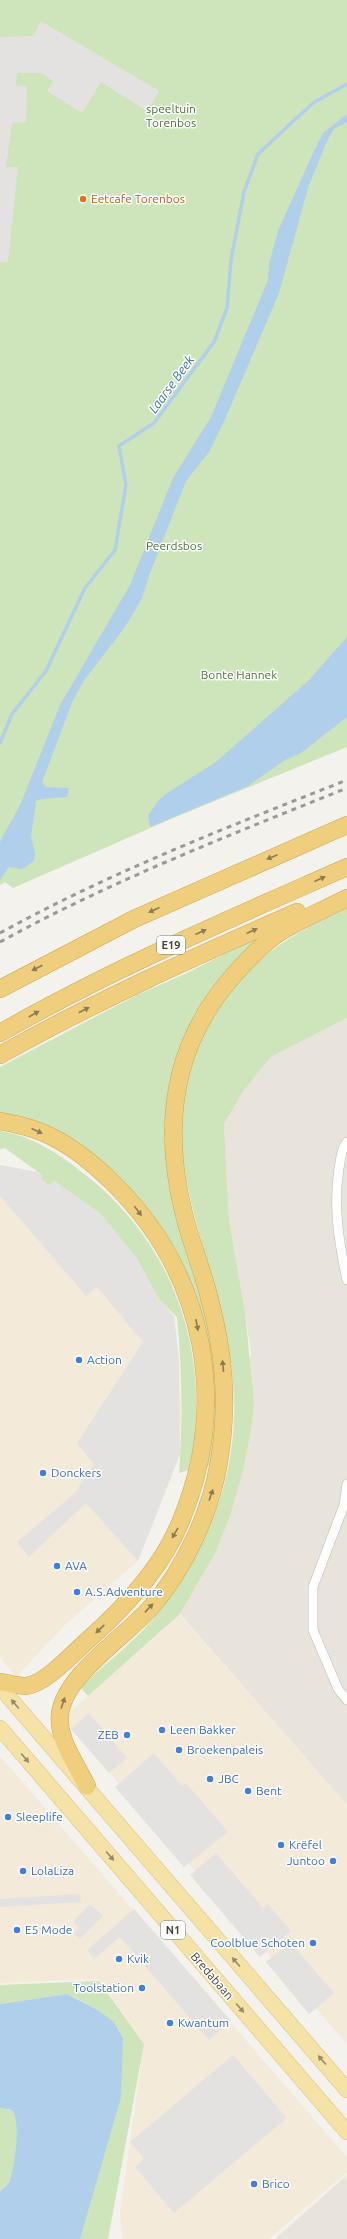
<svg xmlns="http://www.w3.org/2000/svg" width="347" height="2239" viewBox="0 0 347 2239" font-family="Ubuntu,sans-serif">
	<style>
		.residential { fill: #e8e4db }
		.commercial { fill: #f3eada }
		.green { fill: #cee4ba }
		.parking { fill: #e4e2e0 }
		.water { fill: #b0cfea }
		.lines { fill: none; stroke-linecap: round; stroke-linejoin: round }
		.stream { stroke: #b0cfea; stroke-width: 3.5 }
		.minor-casing { stroke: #bfbbb0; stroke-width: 10 }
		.primary-casing { stroke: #d8c077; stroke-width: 16 }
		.motorway-casing { stroke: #cda64d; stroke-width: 18 }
		.minor { stroke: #fff; stroke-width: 9 }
		.primary { stroke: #f4e2a6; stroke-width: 15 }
		.motorway { stroke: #efcf7d; stroke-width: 17 }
		.rail { stroke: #999; stroke-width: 3; stroke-dasharray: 5 5; stroke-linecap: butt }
		.oneway { fill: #8b7c55 }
		.oneway2 { fill: #958b6b }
		.food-dot { fill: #e8710a; stroke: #fff; stroke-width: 1.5 }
		.shop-dot { fill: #3f7fe0; stroke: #fff; stroke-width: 1.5 }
		.labels { text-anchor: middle; stroke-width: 3; stroke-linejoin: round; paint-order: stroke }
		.shield { fill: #fff; stroke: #7f7c75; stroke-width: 1 }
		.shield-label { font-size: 11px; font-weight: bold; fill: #48443a }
		.park-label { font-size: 12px; fill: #487533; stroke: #fff }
		.food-label { font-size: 12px; fill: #c56008; stroke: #fff; text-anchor: start }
		.shop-label { font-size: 12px; fill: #366cbe; stroke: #fff; text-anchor: start }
		.street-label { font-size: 12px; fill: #48443a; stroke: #fff }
		.water-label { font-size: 13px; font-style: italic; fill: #3e76aa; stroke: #fff }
	</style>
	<rect width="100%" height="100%" fill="#f4f2ec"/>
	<g class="residential">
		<path d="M 347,1018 L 347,1805 L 180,1614 L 216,1552 L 230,1516 L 251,1353 L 245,1312 L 229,1220 L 224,1124 L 244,1090 L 271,1057 Z"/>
		<path d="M 347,2175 L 347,2239 L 275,2239 Z"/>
	</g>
	<g class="commercial">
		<path d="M 0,1165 L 37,1172 L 42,1175 L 49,1185 L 111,1225 L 136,1257 L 160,1301 L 174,1316 L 181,1412 L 180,1454 L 138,1561 L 66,1624 L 16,1677 L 0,1657 Z"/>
		<path d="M 179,1614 L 347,1805 L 347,2044 L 71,1729 L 65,1716 L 168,1626 Z"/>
		<path d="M 0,1756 L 347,2157 L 347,2172 L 269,2239 L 122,2239 L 120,2213 L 144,2043 L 99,1979 L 0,1983 Z"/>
	</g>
	<g class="green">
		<path d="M 0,0 L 347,0 L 347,747 L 178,816 L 13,888 L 5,882 L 0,885 Z"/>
		<path d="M 347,908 L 347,1018 L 271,1057 L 244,1090 L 224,1124 L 229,1220 L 245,1312 L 254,1402 L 251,1430 L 243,1470 L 230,1516 L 216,1552 L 180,1614 L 88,1696 L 80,1687 C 103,1666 134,1642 154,1618 C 166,1603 176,1585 185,1568 C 193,1554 203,1539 210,1524 C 225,1493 233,1453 234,1418 C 237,1332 201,1260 186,1177 C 171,1100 197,1015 258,962 C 284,939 315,923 347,908 Z"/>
		<path d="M 260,936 L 228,971 L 195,1013 L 179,1054 L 167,1113 L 205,1302 L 219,1387 L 212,1468 L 205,1463 L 208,1355 L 135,1198 L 0,1113 L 0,1067 L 135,996 L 187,973 Z"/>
		<path d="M 0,1131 C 30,1135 60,1154 83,1173 C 165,1236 204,1331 195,1434 C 194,1446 191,1458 188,1470 L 179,1473 C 183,1420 182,1369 177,1317 L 160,1301 L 136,1257 L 55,1181 L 49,1185 L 41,1180 L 42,1175 L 5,1148 L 0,1149 Z"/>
		<path d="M 99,1981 L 144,2044 L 108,2239 L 80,2239 L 121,2059 L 123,2038 L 114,2022 L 98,2010 L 78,1999 L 67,1994 L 0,2004 L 0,1985 Z"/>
		<path d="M 0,2108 L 12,2110 C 21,2121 16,2166 10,2179 C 8,2184 4,2188 0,2191 Z"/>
	</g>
	<g class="parking">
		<path d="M 41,21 L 159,91 L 147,111 L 101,82 L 82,113 L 47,91 L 53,81 L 41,73 L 17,73 L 16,86 L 27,86 L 26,122 L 12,123 L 6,167 L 18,167 L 8,262 L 0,262 L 0,37 L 33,36 Z"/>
		<path d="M 0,1165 L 37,1172 L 42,1175 L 41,1180 L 49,1185 L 55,1181 L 101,1214 L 136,1257 L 160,1301 L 174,1316 L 179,1359 L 180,1454 L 138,1561 L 86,1503 L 29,1557 L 17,1542 L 75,1493 L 94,1464 L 77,1443 L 143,1342 L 97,1287 L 86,1296 L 0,1196 Z"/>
		<path d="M 89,1713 L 127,1758 L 109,1773 L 71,1729 Z"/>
		<path d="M 154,1753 L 182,1786 L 186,1783 L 228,1832 L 184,1867 L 115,1787 Z"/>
		<path d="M 216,1853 L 263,1908 L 268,1904 L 291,1931 L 260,1957 L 190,1875 Z"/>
		<path d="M 80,1894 L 81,1902 L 0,1907 L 0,1899 Z"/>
		<path d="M 90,1904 L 103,1916 L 80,1939 L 74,1934 L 79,1928 L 73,1922 Z"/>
		<path d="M 134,1909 L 231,2021 L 209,2040 L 120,1937 L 94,1959 L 87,1950 Z"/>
		<path d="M 290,1942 L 334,1993 L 309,2014 L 266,1962 Z"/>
		<path d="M 233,2055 L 287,2118 L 174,2213 L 135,2167 L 144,2158 L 130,2142 Z"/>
	</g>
	<g class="water">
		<path d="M 347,114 L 347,122 L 334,129 L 327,141 L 308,188 L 279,293 L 226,417 L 209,452 L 186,481 L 150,573 L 142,598 L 125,627 L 85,679 L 73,700 L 42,782 L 46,787 L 69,788 L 67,797 L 42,799 L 36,801 L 31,837 L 35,853 L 34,861 L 22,869 L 9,867 L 0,880 L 0,842 L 21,803 L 60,705 L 130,585 L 173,478 L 211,417 L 268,280 L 269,264 L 278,231 L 313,153 L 323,133 Z"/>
		<path d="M 347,637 L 347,717 L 301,753 L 285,760 L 248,786 L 150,827 L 148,816 L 157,802 L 167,793 L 216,762 L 242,739 L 309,680 Z"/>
		<path d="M 67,1994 L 98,2010 L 114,2022 L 123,2038 L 121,2097 L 80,2239 L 0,2239 L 0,2191 C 4,2188 9,2184 10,2179 C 15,2165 21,2122 12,2110 L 0,2108 L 0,2004 Z"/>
	</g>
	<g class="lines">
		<path class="stream" d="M 0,743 L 12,714 L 46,671 L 85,588 L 115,550 L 126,485 L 119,446 L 154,423 L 214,342 L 227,308 L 231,260 L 244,192 L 258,154 L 313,103 L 347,84"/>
		<g class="minor-casing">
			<g id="minor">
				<path d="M 347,1142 C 341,1149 341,1158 339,1168 C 333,1206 339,1243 347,1280"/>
				<path d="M 347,1484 L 344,1505 L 313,1587 L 313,1630 L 338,1689 L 347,1700"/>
			</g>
		</g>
		<g class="primary-casing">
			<g id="primary">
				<path d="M 0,1687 L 347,2090"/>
				<path d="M 0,1728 L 347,2132"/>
			</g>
		</g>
		<g class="motorway-casing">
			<g id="motorway">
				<path d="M 0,989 L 134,919 L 347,825"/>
				<path d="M 0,1033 C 112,969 230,919 347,867"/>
				<path d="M 0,1055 C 96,1001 196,956 297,912"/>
				<path d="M 0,1121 C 11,1123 22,1125 33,1129 C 64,1139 91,1161 114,1184 C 206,1275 230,1404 180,1523 C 162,1567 125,1607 89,1639 C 74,1652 46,1684 26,1686 C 18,1686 8,1683 0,1682"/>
				<path d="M 87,1786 C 77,1765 57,1739 60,1714 C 65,1674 126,1637 152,1606 C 185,1568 211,1511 219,1462 C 229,1402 224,1351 208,1293 C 201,1266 190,1240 184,1214 C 162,1127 172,1045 233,976 C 247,960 264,942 282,931 C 303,918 326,909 347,898"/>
			</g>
		</g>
		<use href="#minor" class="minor"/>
		<use href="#primary" class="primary"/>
		<use href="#motorway" class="motorway"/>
		<g class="rail">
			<path d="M 0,933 C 111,872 230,826 347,780"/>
			<path d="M 0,942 C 111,881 230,835 347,788"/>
		</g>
	</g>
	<defs><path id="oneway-solid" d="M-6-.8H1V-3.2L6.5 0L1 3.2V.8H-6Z"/></defs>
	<g class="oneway">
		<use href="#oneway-solid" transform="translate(272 857) rotate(157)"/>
		<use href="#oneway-solid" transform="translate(320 879) rotate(-24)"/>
		<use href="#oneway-solid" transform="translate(154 910) rotate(156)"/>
		<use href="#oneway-solid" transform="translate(252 931) rotate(-24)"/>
		<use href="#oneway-solid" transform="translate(201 932) rotate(-24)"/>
		<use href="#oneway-solid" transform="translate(37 968) rotate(153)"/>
		<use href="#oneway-solid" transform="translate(84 1010) rotate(-27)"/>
		<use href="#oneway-solid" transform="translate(34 1014) rotate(-30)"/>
		<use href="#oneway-solid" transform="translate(37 1131) rotate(24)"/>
		<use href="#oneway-solid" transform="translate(138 1211) rotate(53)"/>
		<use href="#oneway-solid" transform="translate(197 1325) rotate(79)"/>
		<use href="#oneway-solid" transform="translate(223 1366) rotate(-95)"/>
		<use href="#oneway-solid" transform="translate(211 1495) rotate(-71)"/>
		<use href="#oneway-solid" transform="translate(175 1533) rotate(120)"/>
		<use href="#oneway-solid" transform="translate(149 1608) rotate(-47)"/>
		<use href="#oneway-solid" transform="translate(100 1629) rotate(137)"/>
		<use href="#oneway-solid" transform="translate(63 1703) rotate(-72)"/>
	</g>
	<g class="oneway2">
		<use href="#oneway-solid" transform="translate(15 1704) rotate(-131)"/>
		<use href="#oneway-solid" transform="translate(25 1758) rotate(50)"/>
		<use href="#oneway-solid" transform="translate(110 1856) rotate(50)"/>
		<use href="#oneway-solid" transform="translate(236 1962) rotate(-131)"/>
		<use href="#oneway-solid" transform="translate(240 2008) rotate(49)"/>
		<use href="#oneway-solid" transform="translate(322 2060) rotate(-131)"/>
	</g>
	<circle class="food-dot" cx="83" cy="199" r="4"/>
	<g class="shop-dot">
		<circle cx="79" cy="1360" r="4"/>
		<circle cx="43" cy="1473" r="4"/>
		<circle cx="57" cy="1566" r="4"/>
		<circle cx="77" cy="1592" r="4"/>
		<circle cx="162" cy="1730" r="4"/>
		<circle cx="127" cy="1735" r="4"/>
		<circle cx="179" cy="1750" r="4"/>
		<circle cx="210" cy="1779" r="4"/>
		<circle cx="248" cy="1791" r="4"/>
		<circle cx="8" cy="1817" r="4"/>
		<circle cx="281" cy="1845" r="4"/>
		<circle cx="333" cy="1861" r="4"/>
		<circle cx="23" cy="1871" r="4"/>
		<circle cx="17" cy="1930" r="4"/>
		<circle cx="313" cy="1943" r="4"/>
		<circle cx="119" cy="1959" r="4"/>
		<circle cx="142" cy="1988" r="4"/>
		<circle cx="170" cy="2023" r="4"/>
		<circle cx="254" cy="2184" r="4"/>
	</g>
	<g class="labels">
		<g class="shield">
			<rect x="157" y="936" width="28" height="18" rx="3"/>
			<rect x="161" y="1921" width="24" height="18" rx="3"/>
		</g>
		<g class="shield-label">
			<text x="171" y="949">E19</text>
			<text x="173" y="1934">N1</text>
		</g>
		<g class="park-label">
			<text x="171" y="113">speeltuin<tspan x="171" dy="14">Torenbos</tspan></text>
			<text x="174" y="550">Peerdsbos</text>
			<text x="239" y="679">Bonte Hannek</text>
		</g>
		<g class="food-label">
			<text x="91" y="203">Eetcafe Torenbos</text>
		</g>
		<g class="shop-label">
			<text x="87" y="1364">Action</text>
			<text x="51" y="1477">Donckers</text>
			<text x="65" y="1570">AVA</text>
			<text x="85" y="1596">A.S.Adventure</text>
			<text x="170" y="1734">Leen Bakker</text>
			<text x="119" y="1739" text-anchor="end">ZEB</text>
			<text x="187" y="1754">Broekenpaleis</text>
			<text x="218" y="1783">JBC</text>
			<text x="256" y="1795">Bent</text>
			<text x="16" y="1821">Sleeplife</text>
			<text x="289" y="1849">Krëfel</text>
			<text x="325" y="1865" text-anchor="end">Juntoo</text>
			<text x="31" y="1875">LolaLiza</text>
			<text x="25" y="1934">E5 Mode</text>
			<text x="305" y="1947" text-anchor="end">Coolblue Schoten</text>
			<text x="127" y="1963">Kvik</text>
			<text x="134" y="1992" text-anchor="end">Toolstation</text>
			<text x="178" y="2027">Kwantum</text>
			<text x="262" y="2188">Brico</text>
		</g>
		<g class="street-label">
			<text transform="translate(212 1976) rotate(49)" y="4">Bredabaan</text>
		</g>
		<g class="water-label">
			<text transform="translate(171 384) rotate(-54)" y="5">Laarse Beek</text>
		</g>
	</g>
</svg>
